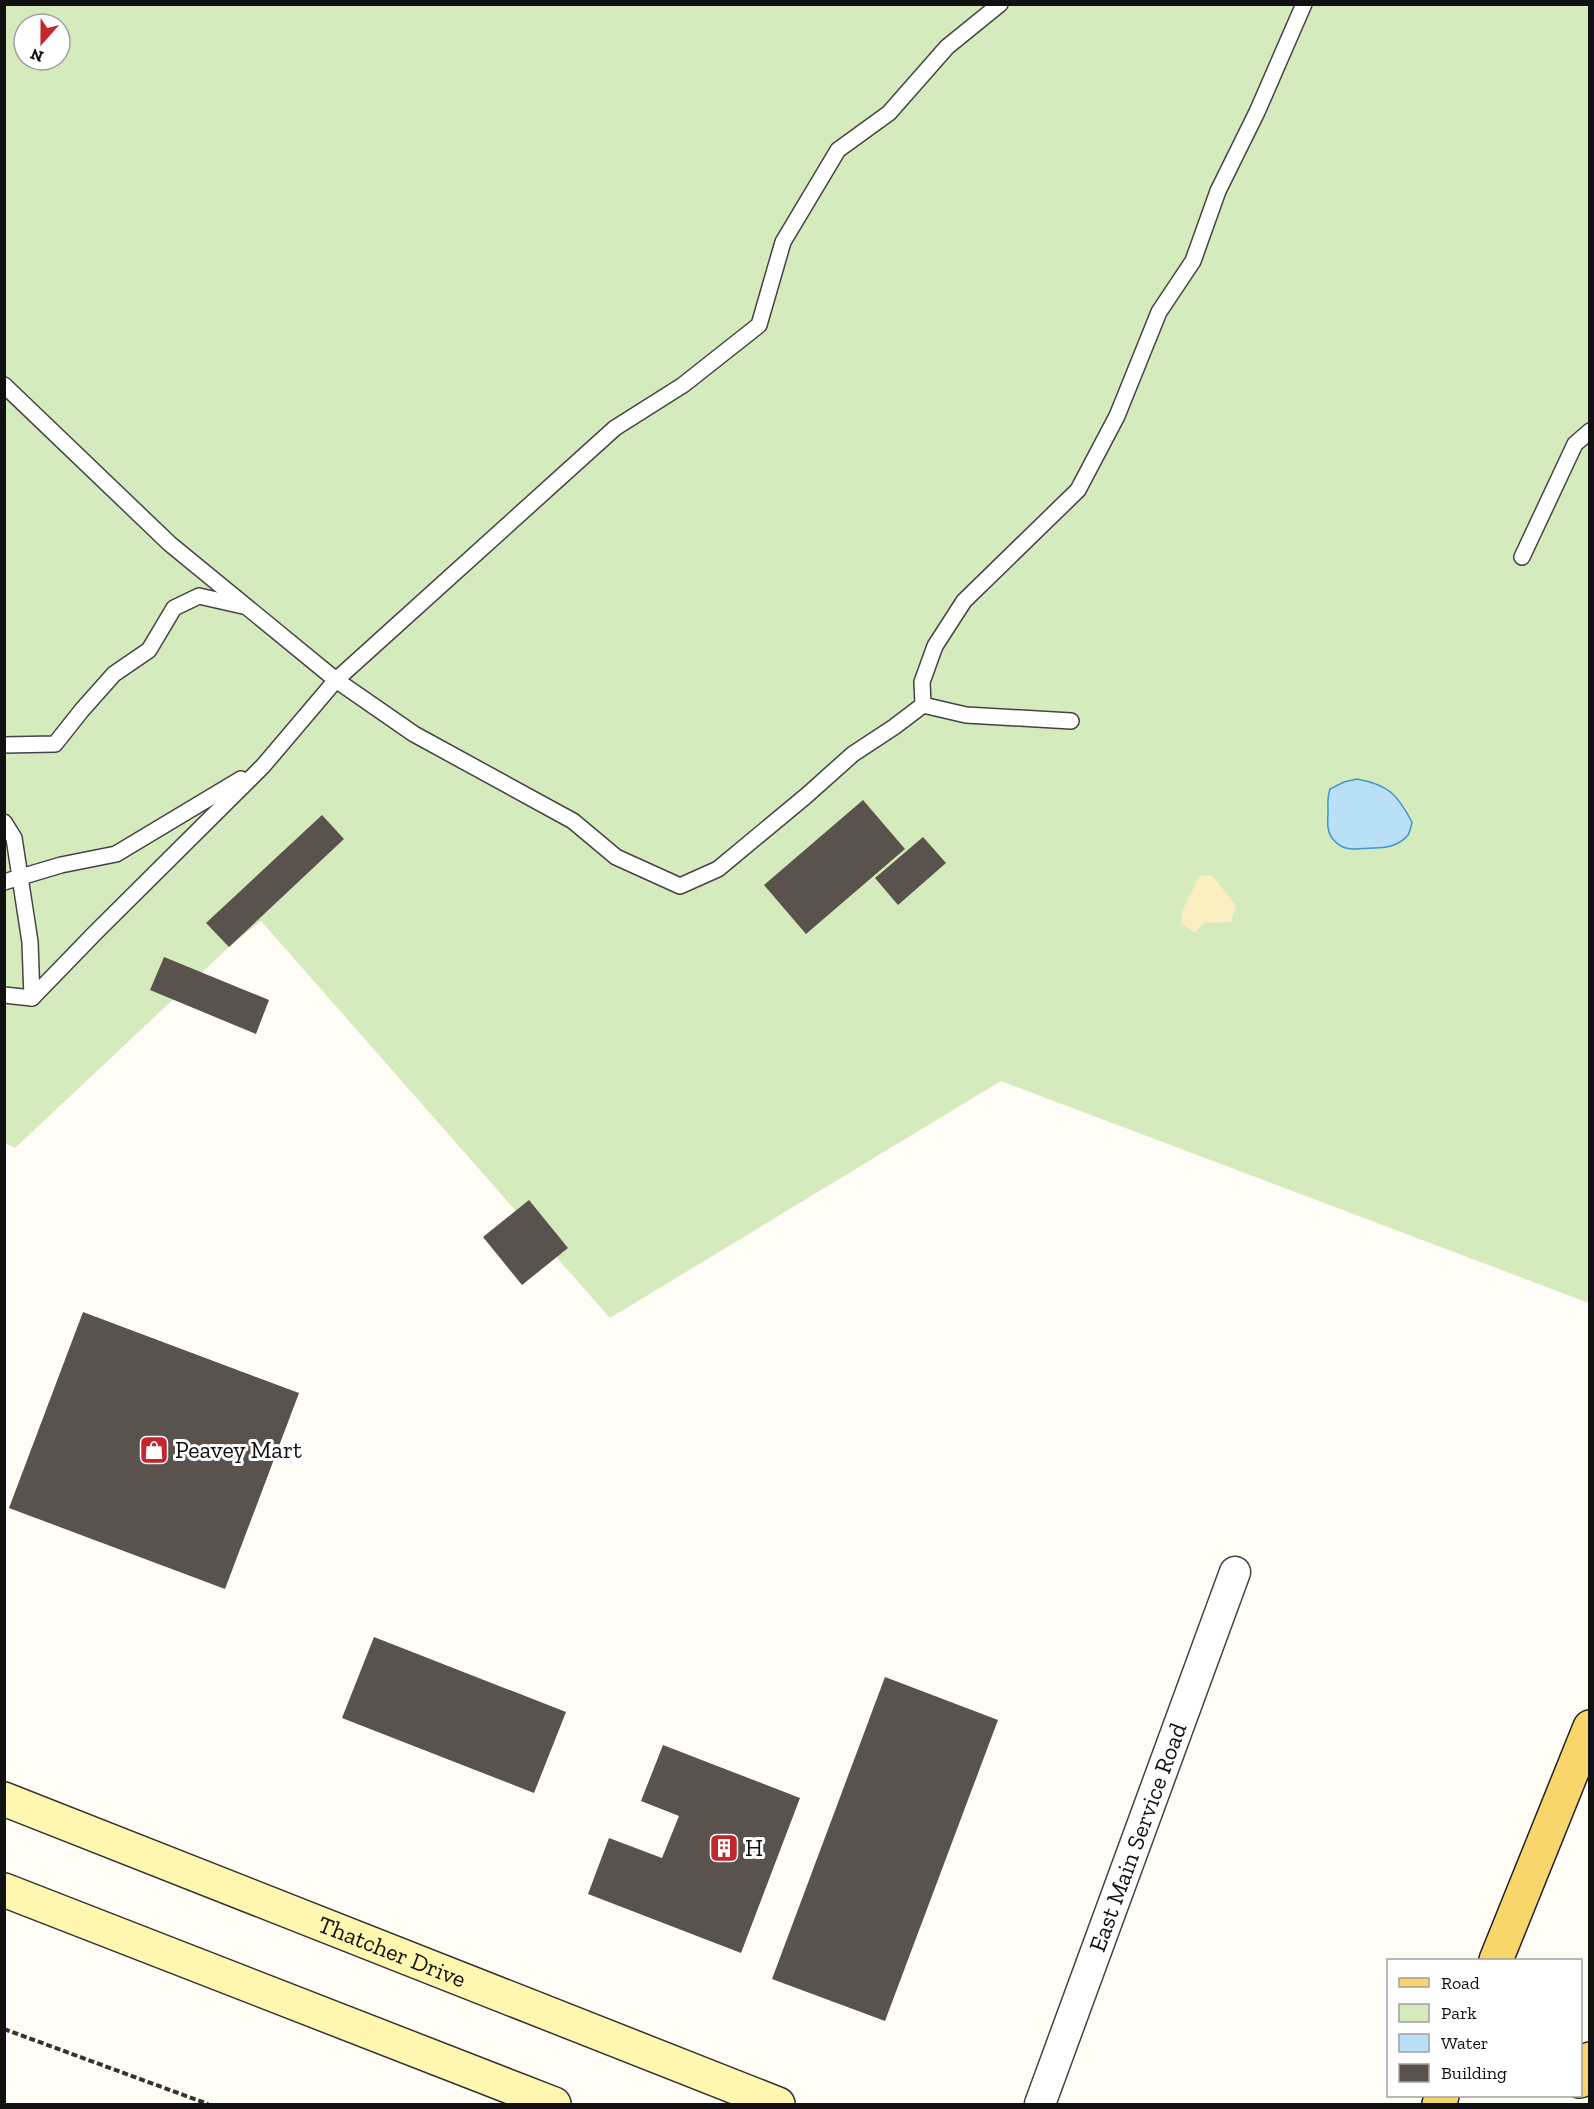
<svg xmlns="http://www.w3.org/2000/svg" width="1594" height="2109" viewBox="0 0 1594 2109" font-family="'Zilla Slab',serif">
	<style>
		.green { fill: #d5ebbd; fill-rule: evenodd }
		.sand { fill: #fbeec1 }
		.water { fill: #b9e0f7; stroke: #3f96cf; stroke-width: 1.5 }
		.building { fill: #5a524d }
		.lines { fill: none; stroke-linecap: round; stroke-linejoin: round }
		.service-casing { stroke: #444; stroke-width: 18 }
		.minor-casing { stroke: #444; stroke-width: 33 }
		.secondary-casing { stroke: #333; stroke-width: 36 }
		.primary-casing { stroke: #222; stroke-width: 36 }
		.path { stroke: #333; stroke-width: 4; stroke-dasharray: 6 3; stroke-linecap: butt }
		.service { stroke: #fff; stroke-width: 15 }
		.minor { stroke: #fff; stroke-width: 30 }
		.secondary { stroke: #fff6b0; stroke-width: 33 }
		.primary { stroke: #f9d66b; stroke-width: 33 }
		.labels { text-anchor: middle; stroke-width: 6; stroke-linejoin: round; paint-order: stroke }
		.poi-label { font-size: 24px; fill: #111; stroke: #fff; text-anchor: start }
		.street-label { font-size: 24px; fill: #111; stroke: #fff }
	</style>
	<rect width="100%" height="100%" fill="#fffdf5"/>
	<path class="green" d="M 4,5 L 1589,5 L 1589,1303 L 1001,1081 L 610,1318 L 261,921 L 229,947 L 15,1148 L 5,1143 ZM 24,24 L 60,24 L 60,60 L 24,60 Z"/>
	<path class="sand" d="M 1200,875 L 1213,876 L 1236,906 L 1231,922 L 1204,923 L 1194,933 L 1182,923 L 1182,911 Z"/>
	<path class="water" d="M 1357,779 C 1389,785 1397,794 1412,822 C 1411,826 1410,832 1408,835 C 1400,845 1386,848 1374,848 C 1358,848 1344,854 1332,838 C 1326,830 1328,820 1328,811 C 1328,802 1327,798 1330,789 L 1344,782 Z"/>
	<g class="building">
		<path d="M 863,800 L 905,849 L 806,934 L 764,885 Z"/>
		<path d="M 322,815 L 344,839 L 229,947 L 206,923 Z"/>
		<path d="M 923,837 L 946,863 L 898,905 L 875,878 Z"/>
		<path d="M 164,957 L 269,1000 L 256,1034 L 150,990 Z"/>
		<path d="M 529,1200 L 568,1248 L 522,1285 L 483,1237 Z"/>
		<path d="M 83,1312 L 299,1393 L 225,1589 L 9,1508 Z"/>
		<path d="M 374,1637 L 566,1712 L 534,1793 L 342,1718 Z"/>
		<path d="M 885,1677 L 998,1720 L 885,2021 L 772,1979 Z"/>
		<path d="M 663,1745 L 800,1798 L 741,1953 L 588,1894 L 609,1838 L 662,1858 L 679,1816 L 641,1801 Z"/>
	</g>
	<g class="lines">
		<g class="service-casing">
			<g id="service">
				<path d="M 4,385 L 170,544 L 336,680 L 414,734 L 573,821 L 616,857 L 680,886 L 718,869 L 806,796 L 853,754 L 894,727 L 923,705"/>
				<path d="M 1522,557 L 1575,444 L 1590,431"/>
				<path d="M 1071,721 L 966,715 L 923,705 L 922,682 L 935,646 L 964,601 L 1078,490 L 1117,416 L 1159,312 L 1193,261 L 1218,191 L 1257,112 L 1304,4"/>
				<path d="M 4,745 L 55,744 L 82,710 L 114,674 L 149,650 L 174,608 L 199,596 L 243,606"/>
				<path d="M 4,822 L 14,838 L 30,942 L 32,998"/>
				<path d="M 4,882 L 61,865 L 116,854 L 241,779"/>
				<path d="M 4,995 L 32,998 L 96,932 L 263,766 L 336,680 L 615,428 L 683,385 L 759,325 L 783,242 L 838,150 L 889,113 L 947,47 L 1000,4"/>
			</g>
		</g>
		<g class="minor-casing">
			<g id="minor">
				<path id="s1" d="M 1040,2104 L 1235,1572"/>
			</g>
		</g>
		<g class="secondary-casing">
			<g id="secondary">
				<path id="s2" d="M 4,1799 L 778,2104"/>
				<path d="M 4,1890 L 554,2104"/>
			</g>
		</g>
		<g class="primary-casing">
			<g id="primary">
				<path d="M 1496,1960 L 1590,1727"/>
				<path d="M 1580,2081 L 1590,2059"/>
				<path d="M 1439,2104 L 1442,2096"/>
			</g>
		</g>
		<path class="path" d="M 4,2029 L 208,2104"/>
		<use href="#service" class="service"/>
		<use href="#minor" class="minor"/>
		<use href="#secondary" class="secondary"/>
		<use href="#primary" class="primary"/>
	</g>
	<defs>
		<g id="shop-square" transform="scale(1.5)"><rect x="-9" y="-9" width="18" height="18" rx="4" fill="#c4262e" stroke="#fff"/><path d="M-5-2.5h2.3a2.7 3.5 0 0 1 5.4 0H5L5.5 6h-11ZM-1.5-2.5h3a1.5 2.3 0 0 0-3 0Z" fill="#fff"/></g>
		<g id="building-square" transform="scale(1.5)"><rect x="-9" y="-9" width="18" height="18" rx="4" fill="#c4262e" stroke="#fff"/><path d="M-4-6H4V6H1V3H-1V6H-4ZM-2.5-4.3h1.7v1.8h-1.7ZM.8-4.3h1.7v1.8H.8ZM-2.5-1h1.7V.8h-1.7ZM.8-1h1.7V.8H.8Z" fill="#fff"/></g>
	</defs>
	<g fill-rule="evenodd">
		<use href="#shop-square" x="154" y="1450"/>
		<use href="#building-square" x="724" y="1848"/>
	</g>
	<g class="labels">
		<g class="poi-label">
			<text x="175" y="1458">Peavey Mart</text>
			<text x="745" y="1856">H</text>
		</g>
		<g class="street-label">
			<text dy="8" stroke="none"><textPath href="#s1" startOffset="284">East Main Service Road</textPath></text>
			<text dy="8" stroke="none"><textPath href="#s2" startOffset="417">Thatcher Drive</textPath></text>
		</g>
	</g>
	<rect width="1594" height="2109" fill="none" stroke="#111111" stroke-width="12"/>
	<rect x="1387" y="1959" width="195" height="138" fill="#ffffff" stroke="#a0a0a0" stroke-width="1.5"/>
	<rect x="1399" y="1978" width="30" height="9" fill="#f9d66b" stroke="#a0a0a0" stroke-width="1.5"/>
	<text x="1441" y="1989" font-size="18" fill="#111111">Road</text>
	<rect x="1399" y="2004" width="30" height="18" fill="#d5ebbd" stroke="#a0a0a0" stroke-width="1.5"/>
	<text x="1441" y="2019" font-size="18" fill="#111111">Park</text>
	<rect x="1399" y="2034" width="30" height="18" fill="#b9e0f7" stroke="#a0a0a0" stroke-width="1.5"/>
	<text x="1441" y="2049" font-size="18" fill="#111111">Water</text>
	<rect x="1399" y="2064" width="30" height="18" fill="#5a524d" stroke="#a0a0a0" stroke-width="1.5"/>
	<text x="1441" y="2079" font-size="18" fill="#111111">Building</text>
	<g transform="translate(42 42) rotate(201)"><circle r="28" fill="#ffffff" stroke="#a0a0a0" stroke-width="1.5"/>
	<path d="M0-4.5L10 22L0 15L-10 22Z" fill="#c4262e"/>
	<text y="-9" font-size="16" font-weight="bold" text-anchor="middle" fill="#111111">N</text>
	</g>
</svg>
